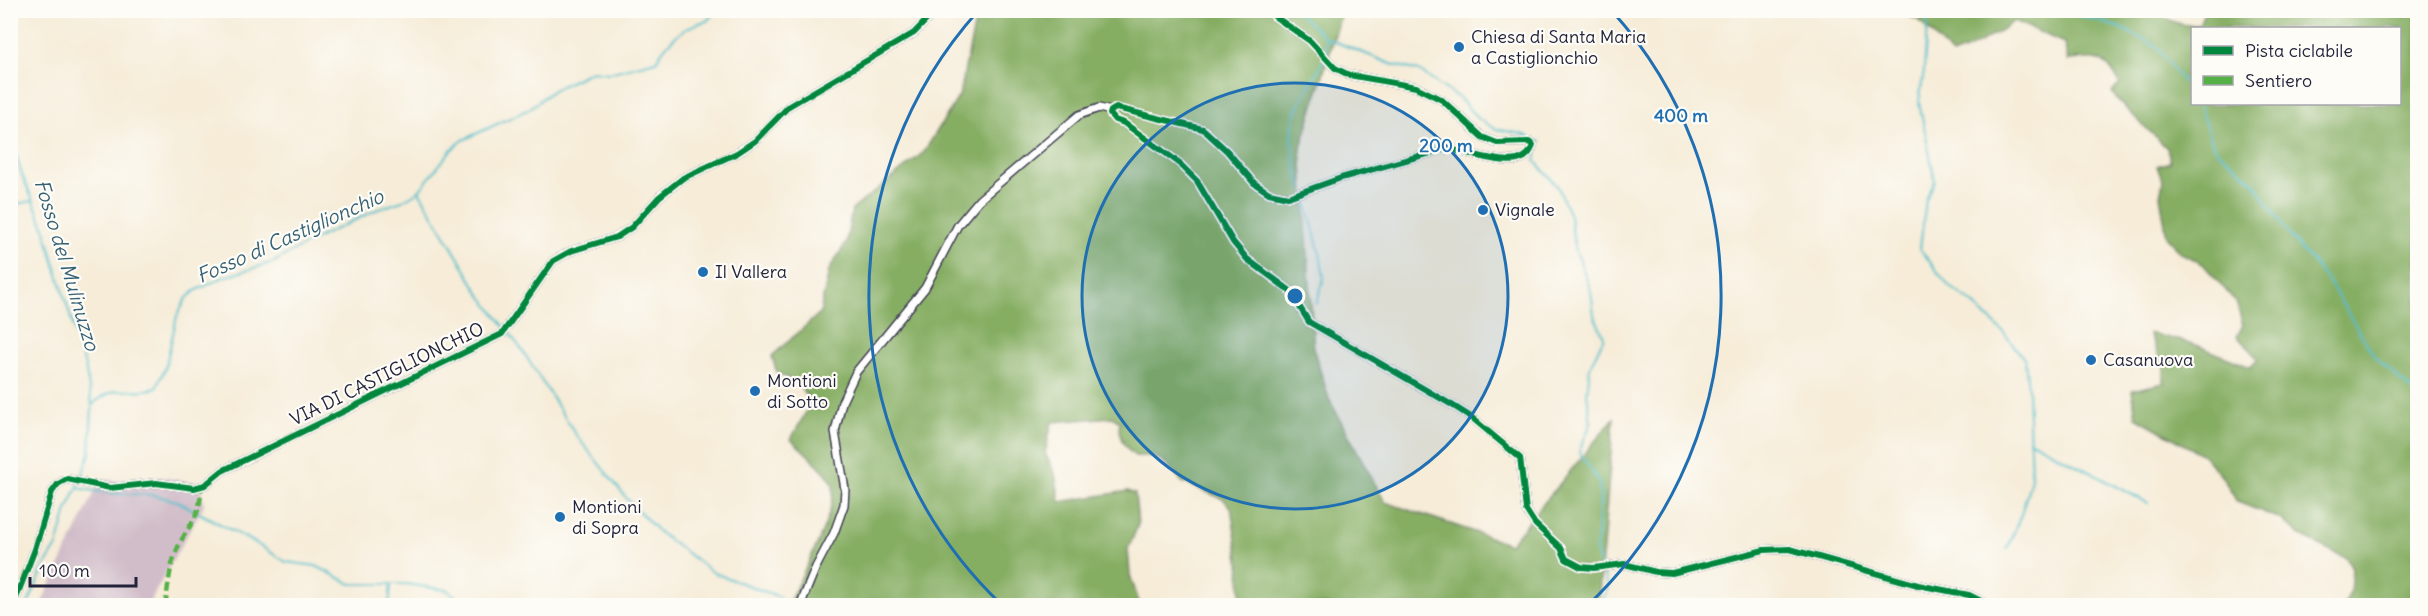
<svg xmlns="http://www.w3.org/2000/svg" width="2428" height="616" viewBox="0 0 2428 616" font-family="Delius,sans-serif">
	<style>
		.industrial { fill: #d1bdc9 }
		.forest { fill: #86ae64; stroke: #546850; stroke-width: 1.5; fill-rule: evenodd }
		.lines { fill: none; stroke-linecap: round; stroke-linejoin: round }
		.stream { stroke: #51beca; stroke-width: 2 }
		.minor-casing { stroke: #424053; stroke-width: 10 }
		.minor { stroke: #fff; stroke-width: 7 }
		.quiet { stroke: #55b146; stroke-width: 4.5; stroke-dasharray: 9 4.5; stroke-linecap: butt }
		.cycleway-casing { stroke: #fdfcf7; stroke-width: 10 }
		.cycleway { stroke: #00873e; stroke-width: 6 }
		.ring { fill: none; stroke: #1f6fb2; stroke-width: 3 }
		.poi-dot { fill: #1f6fb2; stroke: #fdfcf7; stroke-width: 2 }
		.labels { text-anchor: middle; stroke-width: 4.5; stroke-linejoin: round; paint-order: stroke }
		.poi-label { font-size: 18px; fill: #22223b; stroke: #fdfcf7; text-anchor: start }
		.street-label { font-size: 18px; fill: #22223b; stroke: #fdfcf7 }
		.water-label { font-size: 20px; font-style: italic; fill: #356074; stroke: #fdfcf7 }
		.centre { fill: #1f6fb2; stroke: #fdfcf7; stroke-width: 3 }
		.ring-label { font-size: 18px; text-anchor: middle; font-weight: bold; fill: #1f6fb2; stroke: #fdfcf7; stroke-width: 4.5; stroke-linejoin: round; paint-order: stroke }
	</style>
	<rect width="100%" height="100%" fill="#fdfcf7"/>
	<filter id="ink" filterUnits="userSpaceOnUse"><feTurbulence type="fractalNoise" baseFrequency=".0167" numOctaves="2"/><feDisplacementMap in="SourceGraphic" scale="12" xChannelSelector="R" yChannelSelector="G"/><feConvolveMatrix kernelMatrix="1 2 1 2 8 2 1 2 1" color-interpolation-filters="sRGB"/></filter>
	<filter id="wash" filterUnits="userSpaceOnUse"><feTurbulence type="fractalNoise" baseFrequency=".008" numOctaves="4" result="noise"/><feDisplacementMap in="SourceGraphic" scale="24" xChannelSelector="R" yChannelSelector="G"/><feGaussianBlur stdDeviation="1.35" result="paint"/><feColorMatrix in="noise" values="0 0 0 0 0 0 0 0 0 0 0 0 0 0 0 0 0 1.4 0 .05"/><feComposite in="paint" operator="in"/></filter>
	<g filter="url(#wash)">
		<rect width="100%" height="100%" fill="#f6ecd8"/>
		<path class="industrial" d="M 160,477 L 200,483 L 204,505 L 148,605 L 40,606 L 101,479 L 122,481 Z"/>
		<g class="forest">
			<path d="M 973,11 L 1342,11 L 1301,148 L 1314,351 L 1329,399 L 1385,502 L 1510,544 L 1614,418 L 1598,605 L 1241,605 L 1240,566 L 1231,507 L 1223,499 L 1182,482 L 1168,465 L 1154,456 L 1135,456 C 1125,448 1116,435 1120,422 L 1112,417 L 1052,422 L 1045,453 L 1055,474 L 1060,502 L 1128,491 L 1135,494 L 1138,525 L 1128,549 L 1130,575 L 1140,605 L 788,605 C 798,581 842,505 832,482 C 828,472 800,448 791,439 L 811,403 L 798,383 L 777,373 L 772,356 L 820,313 L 829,270 L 846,243 L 852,210 L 924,152 L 959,96 L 974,27 Z"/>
			<path d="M 1893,11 L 2154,11 C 2169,20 2181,28 2199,24 L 2205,11 L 2417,11 L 2417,605 L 2344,605 L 2350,592 L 2352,569 L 2346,558 L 2301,536 L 2281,519 L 2237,502 L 2223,478 L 2203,455 L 2136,417 L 2132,390 L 2164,383 L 2164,368 L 2149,333 L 2194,344 L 2250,367 L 2258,359 L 2237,336 L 2243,325 L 2236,302 L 2203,264 L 2181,253 L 2167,238 L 2160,195 L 2163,183 L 2157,166 L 2170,162 L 2168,149 L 2119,102 L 2112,92 L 2120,84 C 2104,54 2099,58 2068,60 L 2064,43 L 2014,21 C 1994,36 1976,47 1952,55 L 1919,20 ZM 2192,28 L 2400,28 L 2400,104 L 2192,104 Z"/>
		</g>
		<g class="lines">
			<g class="stream">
				<path d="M 1295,10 L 1326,38 L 1391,64 L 1419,71 L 1460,99 L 1478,119 L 1496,129 L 1522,134 L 1540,142 L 1535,161 L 1558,187 L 1570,216 L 1574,245 L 1591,291 L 1594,315 L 1604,337 L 1590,367 L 1587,394 L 1591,423 L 1579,452 L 1599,482 L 1600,500 L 1596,551 L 1608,587 L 1601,606"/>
				<path d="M 1928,10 L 1924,70 L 1919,102 L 1935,181 L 1926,199 L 1920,249 L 1948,285 L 1970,301 L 2004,333 L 2025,360 L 2028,388 L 2031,479 L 2021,515 L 2007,549"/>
				<path d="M 1949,10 L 1956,17 L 1969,10"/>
				<path d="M 2060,10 L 2118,27 L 2155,45 L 2192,93"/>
				<path d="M 1326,54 L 1326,39"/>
				<path d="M 2198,104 L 2214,147 L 2254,182 L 2289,235 L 2329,282 L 2374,356 L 2418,396"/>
				<path d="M 10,135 L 22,175 L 43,224 L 85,366 L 92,405"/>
				<path d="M 1302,189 C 1295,165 1287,135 1297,110 C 1303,94 1316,76 1324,59"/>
				<path d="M 419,191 L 479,293 L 522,350 L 576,435 L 627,499 L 661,534 L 714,573 L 780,597"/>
				<path d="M 1304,195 L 1320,254 L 1324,278 L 1316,305"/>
				<path d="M 10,205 L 33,201"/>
				<path d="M 2029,440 L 2148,503"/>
				<path d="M 81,479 L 90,453 L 92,405 C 119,381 127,396 156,388 L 165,369 L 177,316 L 186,299 L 195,291 L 221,278 L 274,262 L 313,240 L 376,210 L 402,201 L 419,191 L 451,150 L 463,140 L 529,109 L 553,90 L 592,71 L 609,73 L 656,61 C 667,41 685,25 707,21 L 716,10"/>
				<path d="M 77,488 L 107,493 L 153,495 L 177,501 L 257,544 L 286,562 L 316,566 L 351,584 L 406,584 L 447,590 L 468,606"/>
				<path d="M 27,606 L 45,565 L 57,546 L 67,510 L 79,484"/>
				<path d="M 389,606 L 391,584"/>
			</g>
		</g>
	</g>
	<g filter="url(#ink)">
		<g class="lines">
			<g class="minor-casing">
				<g id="minor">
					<path d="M 1271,10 L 1274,16 L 1310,41 L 1335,68 L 1349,75 L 1416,87 L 1442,100 L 1482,137 L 1497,143 L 1529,142 L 1533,145 C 1524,178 1467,149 1445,149 L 1341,178 L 1288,197 L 1269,193 L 1254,183 L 1227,151 L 1203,129 L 1116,108 L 1111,111 L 1110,114 L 1115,120 L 1124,123 L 1178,162 L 1197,181 L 1233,242 L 1247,259 L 1289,290 L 1309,322 L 1452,405 L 1471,417 L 1520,458 L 1526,510 L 1535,524 L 1561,548 L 1566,559 L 1581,567 L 1594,568 L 1624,564 L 1656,572 L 1672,573 L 1764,550 L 1790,549 L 1918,585 L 1969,595 L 1991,606"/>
					<path d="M 13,606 L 35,549 L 52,492 L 58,484 L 67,479 L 110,488 L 156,483 L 194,488 L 205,485 L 222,471 L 502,334 L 553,261 L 571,251 L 617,237 L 632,227 L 659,197 L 683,178 L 737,153 L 755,141 L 789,106 L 914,33 L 936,10"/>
					<path d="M 800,606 L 816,567 L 834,533 L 844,505 L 845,489 L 835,432 L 842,402 L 856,372 L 925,288 L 958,225 L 979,200 L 1079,115 L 1099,108 L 1111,111"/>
				</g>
			</g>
			<use href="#minor" class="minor"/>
			<path class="quiet" d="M 165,606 C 168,589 169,571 175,555 C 185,525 201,523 201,487"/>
			<g class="cycleway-casing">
				<g id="cycleway">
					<path d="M 1271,10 L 1274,16 L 1310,41 L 1335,68 L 1349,75 L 1416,87 L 1442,100 L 1482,137 L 1497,143 L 1529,142 L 1533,145 C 1524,178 1467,149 1445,149 L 1341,178 L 1288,197 L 1269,193 L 1254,183 L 1227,151 L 1203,129 L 1116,108 L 1111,111 L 1110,114 L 1115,120 L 1124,123 L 1178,162 L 1197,181 L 1233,242 L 1247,259 L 1289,290 L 1309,322 L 1452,405 L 1471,417 L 1520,458 L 1526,510 L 1535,524 L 1561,548 L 1566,559 L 1581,567 L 1594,568 L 1624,564 L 1656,572 L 1672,573 L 1764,550 L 1790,549 L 1918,585 L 1969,595 L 1991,606"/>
					<path d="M 13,606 L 35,549 L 52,492 L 58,484 L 67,479 L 110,488 L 156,483 L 194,488 L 205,485 L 222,471 L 502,334 L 553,261 L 571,251 L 617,237 L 632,227 L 659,197 L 683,178 L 737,153 L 755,141 L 789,106 L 914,33 L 936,10"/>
				</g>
			</g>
			<use href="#cycleway" class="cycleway"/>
		</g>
	</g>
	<circle cx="1295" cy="296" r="213" fill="#1f6fb2" fill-opacity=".12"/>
	<g class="ring">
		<circle cx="1295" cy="296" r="213"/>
		<path d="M1002 605A426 426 0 0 1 978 11M1612 11A426 426 0 0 1 1588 605"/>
	</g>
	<g class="poi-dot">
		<circle cx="1459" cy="47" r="6"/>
		<circle cx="1483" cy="210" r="6"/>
		<circle cx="703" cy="272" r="6"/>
		<circle cx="2091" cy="360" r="6"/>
		<circle cx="755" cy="391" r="6"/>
		<circle cx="560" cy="517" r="6"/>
	</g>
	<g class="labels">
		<g class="poi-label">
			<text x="1471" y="43">Chiesa di Santa Maria<tspan x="1471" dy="21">a Castiglionchio</tspan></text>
			<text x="1495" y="216">Vignale</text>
			<text x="715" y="278">Il Vallera</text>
			<text x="2103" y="366">Casanuova</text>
			<text x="767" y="387">Montioni<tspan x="767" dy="21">di Sotto</tspan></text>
			<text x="572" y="513">Montioni<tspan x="572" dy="21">di Sopra</tspan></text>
		</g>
		<g class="street-label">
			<text transform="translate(387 374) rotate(-26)" y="6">VIA DI CASTIGLIONCHIO</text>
		</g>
		<g class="water-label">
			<text transform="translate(290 236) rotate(-24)" y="7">Fosso di Castiglionchio</text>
			<text transform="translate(67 265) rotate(73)" y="7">Fosso del Mulinuzzo</text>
		</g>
	</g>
	<circle cx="1295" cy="296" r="9" class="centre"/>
	<g class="ring-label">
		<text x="1681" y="122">400 m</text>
		<text x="1446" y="152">200 m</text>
	</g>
	<rect width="2428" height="616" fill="none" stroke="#fdfcf7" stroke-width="36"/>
	<rect x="2191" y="27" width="210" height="78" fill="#fdfcf7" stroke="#a5a5ac" stroke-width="1.5"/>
	<rect x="2203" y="46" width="30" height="9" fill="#00873e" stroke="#a5a5ac" stroke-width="1.5"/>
	<text x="2245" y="57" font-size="18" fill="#22223b">Pista ciclabile</text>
	<rect x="2203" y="76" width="30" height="9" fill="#55b146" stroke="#a5a5ac" stroke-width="1.5"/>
	<text x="2245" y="87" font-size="18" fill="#22223b">Sentiero</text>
	<path d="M30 577v9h106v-9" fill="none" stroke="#22223b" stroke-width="3"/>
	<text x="39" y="577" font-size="18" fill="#22223b" stroke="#fdfcf7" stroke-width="4.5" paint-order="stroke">100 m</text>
</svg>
